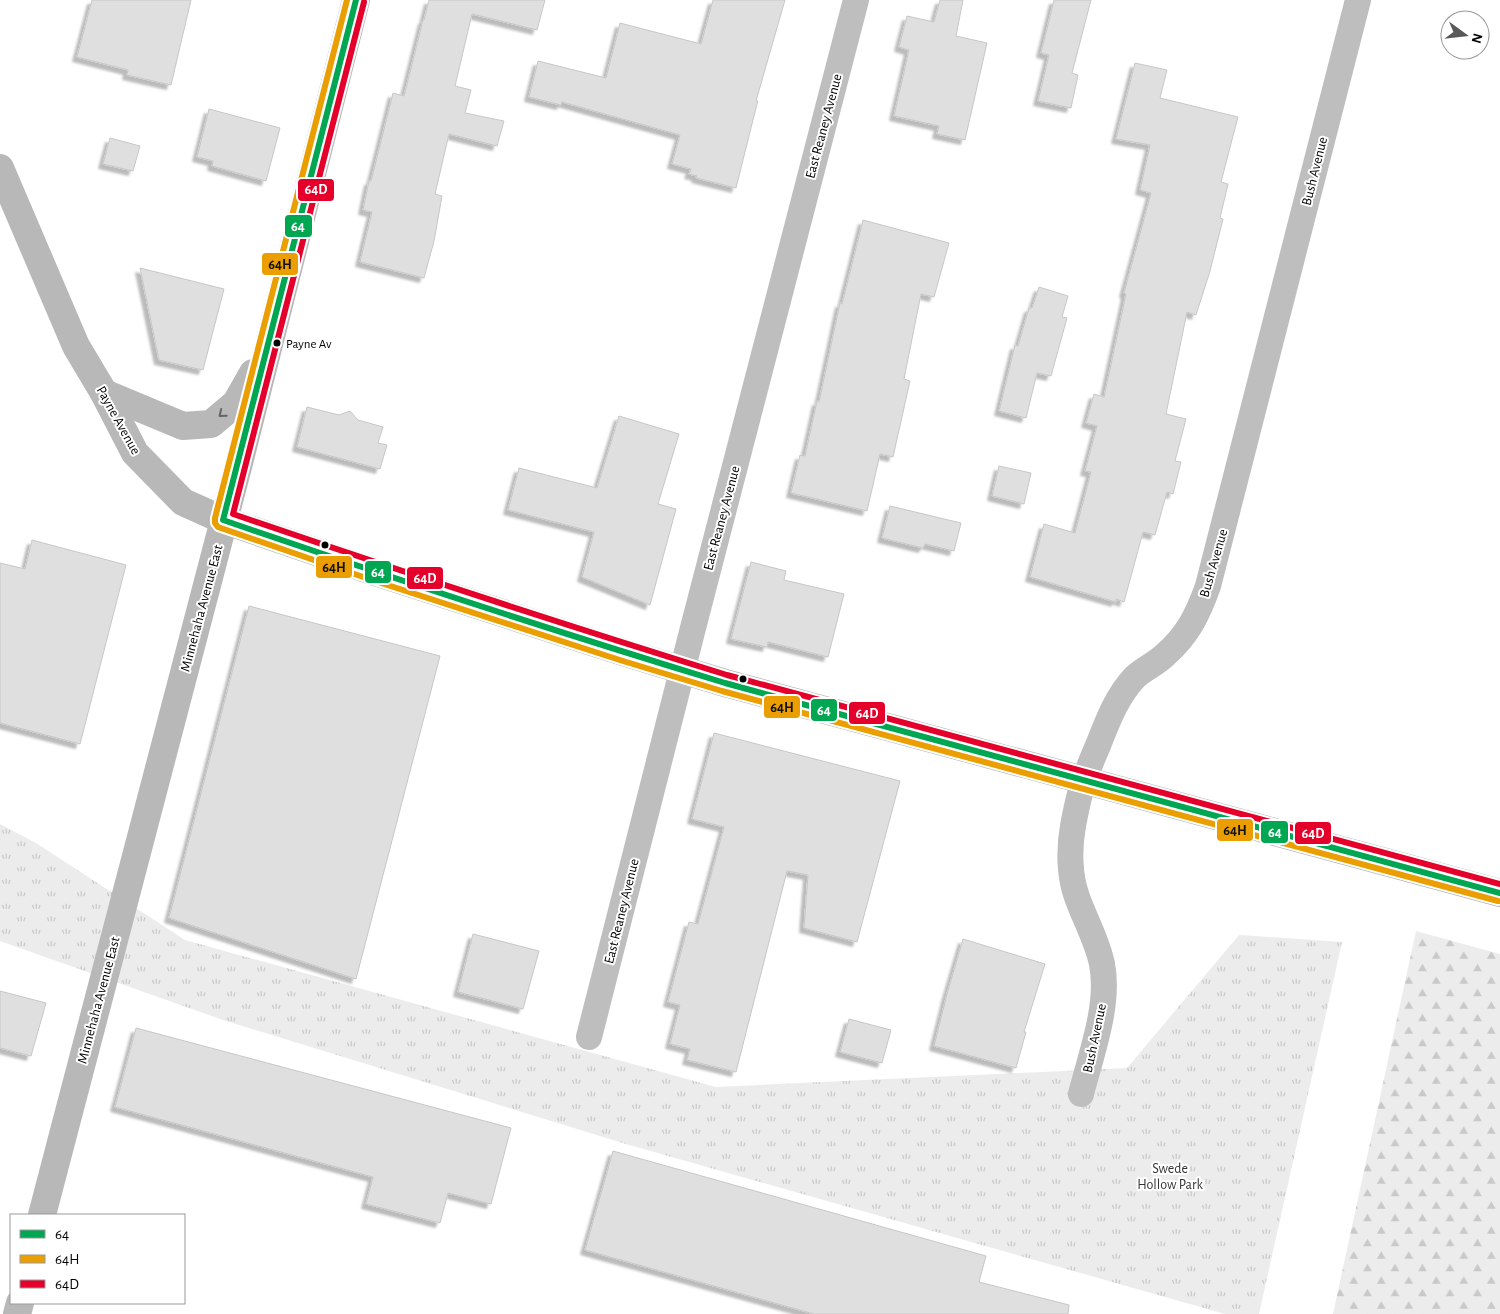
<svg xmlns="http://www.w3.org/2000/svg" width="1500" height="1314" viewBox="0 0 1500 1314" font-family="'Alegreya Sans',sans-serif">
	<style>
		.forest { fill: url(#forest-firs) }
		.park { fill: url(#park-tufts) }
		.building { fill: #dfdfdf; stroke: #c7c7c7; filter: url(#shadow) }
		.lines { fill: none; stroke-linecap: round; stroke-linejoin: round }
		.street { stroke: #bebebe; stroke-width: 26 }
		.secondary { stroke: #b8b8b8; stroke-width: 28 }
		.bus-1-casing { stroke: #fff; stroke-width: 10 }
		.bus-2-casing { stroke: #fff; stroke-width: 10 }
		.bus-3-casing { stroke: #fff; stroke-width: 10 }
		.bus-1 { stroke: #00a651; stroke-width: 6 }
		.bus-2 { stroke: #eb9e00; stroke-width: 6 }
		.bus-3 { stroke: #e4002b; stroke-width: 6 }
		.oneway { stroke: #656565 }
		.bus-dot { fill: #000; stroke: #fff; stroke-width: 2 }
		.labels { text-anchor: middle; stroke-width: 4; stroke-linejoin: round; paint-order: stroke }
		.bus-label { font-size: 13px; fill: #000; stroke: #fff; text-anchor: start }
		.street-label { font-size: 14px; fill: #000; stroke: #fff }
		.park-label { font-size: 14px; fill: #333; stroke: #fff }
		.line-badge { stroke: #fff; stroke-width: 2 }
		.badge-label { font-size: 14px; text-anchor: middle; font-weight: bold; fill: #fff }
		.pale-badge-label { font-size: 14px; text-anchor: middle; font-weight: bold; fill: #111 }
	</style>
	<defs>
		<pattern id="forest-firs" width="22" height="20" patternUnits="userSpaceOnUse" patternTransform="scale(1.25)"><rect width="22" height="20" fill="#ececec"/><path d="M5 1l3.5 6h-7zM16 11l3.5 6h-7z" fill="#c9c9c9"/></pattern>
		<pattern id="park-tufts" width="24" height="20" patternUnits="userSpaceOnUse" patternTransform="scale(1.25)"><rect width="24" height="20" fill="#ececec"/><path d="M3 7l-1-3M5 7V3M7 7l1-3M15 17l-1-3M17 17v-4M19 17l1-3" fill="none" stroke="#c9c9c9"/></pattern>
		<filter id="shadow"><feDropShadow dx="-4.5" dy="4.5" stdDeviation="1" flood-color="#0004"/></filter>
	</defs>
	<rect width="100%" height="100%" fill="#fff"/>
	<path class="forest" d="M 1416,931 L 1500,954 L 1500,1314 L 1333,1314 Z"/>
	<path class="park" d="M 0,824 L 36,843 L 185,940 L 716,1087 L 1127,1068 L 1239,935 L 1342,942 L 1259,1314 L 1225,1314 L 626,1144 L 223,1020 L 0,941 Z"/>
	<g class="building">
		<path d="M 92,0 L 191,0 L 171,85 L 127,75 L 128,70 L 77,57 Z"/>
		<path d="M 429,0 L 545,0 L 537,30 L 472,14 L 455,86 L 471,90 L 465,113 L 504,121 L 497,146 L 449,134 L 435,194 L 442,196 L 434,241 L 424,278 L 360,262 L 372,212 L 363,210 L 369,181 L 371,181 L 393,93 L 404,96 L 423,20 L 424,20 Z"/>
		<path d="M 713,0 L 785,0 L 756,101 L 758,101 L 757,104 L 736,188 L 696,178 L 697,176 L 689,174 L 691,169 L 672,164 L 680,135 L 562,102 L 561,105 L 529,97 L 538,61 L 606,78 L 620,23 L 701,44 Z"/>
		<path d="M 940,0 L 963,0 L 956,36 L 987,43 L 965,140 L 937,134 L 939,126 L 894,116 L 909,50 L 899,47 L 907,16 L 934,22 Z"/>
		<path d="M 1054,0 L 1091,0 L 1072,73 L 1078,75 L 1071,108 L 1038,101 L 1049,55 L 1041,53 Z"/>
		<path d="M 1135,63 L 1167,70 L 1160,98 L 1238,117 L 1221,182 L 1228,184 L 1220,218 L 1223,219 L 1210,271 L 1196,315 L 1187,312 L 1166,414 L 1186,419 L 1175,461 L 1181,462 L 1173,494 L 1167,492 L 1155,535 L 1143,532 L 1124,602 L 1116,599 L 1116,602 L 1030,577 L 1044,524 L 1075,533 L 1091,472 L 1085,471 L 1097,426 L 1086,423 L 1094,394 L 1104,397 L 1126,294 L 1124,293 L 1151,193 L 1140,190 L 1150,145 L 1116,139 Z"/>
		<path d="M 209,109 L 280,128 L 266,181 L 212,166 L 213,161 L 197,157 Z"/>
		<path d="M 110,138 L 140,146 L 133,171 L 103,164 Z"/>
		<path d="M 863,220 L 949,243 L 934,297 L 921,294 L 904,379 L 910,381 L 893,457 L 880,454 L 867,511 L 791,493 L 800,455 L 805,456 L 817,401 L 819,402 L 840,303 L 842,304 Z"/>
		<path d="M 140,268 L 224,289 L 203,370 L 159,360 Z"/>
		<path d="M 1039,287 L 1068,296 L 1062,317 L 1067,318 L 1051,376 L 1037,373 L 1026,418 L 999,411 L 1015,345 L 1018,346 L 1029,308 L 1032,308 Z"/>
		<path d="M 307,407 L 339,415 L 350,411 L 358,420 L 383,427 L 378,443 L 387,445 L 380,469 L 297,447 Z"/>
		<path d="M 619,416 L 679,434 L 658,504 L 676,509 L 650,605 L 582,577 L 594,532 L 508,510 L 519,468 L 597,488 Z"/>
		<path d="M 999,466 L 1031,473 L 1024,504 L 992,496 Z"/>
		<path d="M 890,506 L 961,523 L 954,551 L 925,544 L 923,548 L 882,538 Z"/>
		<path d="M 32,540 L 126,565 L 80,744 L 0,723 L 0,563 L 25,569 Z"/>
		<path d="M 751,562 L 786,571 L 784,580 L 844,594 L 828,657 L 768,642 L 767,647 L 731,639 Z"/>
		<path d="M 249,606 L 440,656 L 356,979 L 169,918 Z"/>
		<path d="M 714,733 L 900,781 L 857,942 L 804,928 L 808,875 L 787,871 L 736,1072 L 687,1060 L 690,1049 L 670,1044 L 680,1005 L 668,1002 L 689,922 L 698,924 L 724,827 L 692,819 Z"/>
		<path d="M 473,934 L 539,951 L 523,1009 L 458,992 Z"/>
		<path d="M 963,939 L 1045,964 L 1024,1032 L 1026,1032 L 1016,1068 L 934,1046 L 947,994 Z"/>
		<path d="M 0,991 L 46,1003 L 31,1056 L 0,1048 Z"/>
		<path d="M 849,1019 L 891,1030 L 882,1063 L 840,1052 Z"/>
		<path d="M 136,1028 L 511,1128 L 491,1204 L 448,1193 L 440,1223 L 366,1204 L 373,1177 L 115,1107 Z"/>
		<path d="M 613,1151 L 986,1256 L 979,1282 L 1069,1305 L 1068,1314 L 814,1314 L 585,1250 Z"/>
	</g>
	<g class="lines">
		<g class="street">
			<path d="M 589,1037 L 693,628 L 856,0"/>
			<path d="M 1081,1094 C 1091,1054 1110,1005 1102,964 C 1097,940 1085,920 1077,897 C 1069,876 1069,848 1073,826 C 1076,810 1079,793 1085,778 C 1089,766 1094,755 1099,743 C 1108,720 1117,696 1135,677 C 1143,669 1156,664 1165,655 C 1188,635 1198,614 1208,586 L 1358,0"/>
		</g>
		<g class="secondary">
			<path d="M 0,168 L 76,346 L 104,393 L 135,453 L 183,502 L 223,520 L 375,572 L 626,653 L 725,683 L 1500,893"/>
			<path d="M 104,393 L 183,426 L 211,424 L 236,403 L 253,373"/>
			<path d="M 42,1215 L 239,463 L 356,0"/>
			<path d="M 17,1314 L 20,1303"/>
		</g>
		<g class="bus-1-casing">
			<path id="bus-1" d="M 356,0 L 223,520 C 389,577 557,632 725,683 L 1500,893"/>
		</g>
		<g class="bus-2-casing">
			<path id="bus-2" d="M 347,0 L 215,518 L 215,523 L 218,527 L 372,580 L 623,661 L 722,691 L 1498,901"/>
		</g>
		<g class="bus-3-casing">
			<path id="bus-3" d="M 364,2 L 233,514 C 397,570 562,624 727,675 L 1500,884"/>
		</g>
		<use href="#bus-1" class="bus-1"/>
		<use href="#bus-2" class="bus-2"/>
		<use href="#bus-3" class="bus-3"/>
	</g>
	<defs><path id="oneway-chevron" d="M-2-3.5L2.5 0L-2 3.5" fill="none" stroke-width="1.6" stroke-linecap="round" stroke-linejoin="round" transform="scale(1.25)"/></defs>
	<use class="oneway" href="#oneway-chevron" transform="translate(222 414) rotate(141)"/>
	<g class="bus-dot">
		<circle cx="277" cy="343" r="4.5"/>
		<circle cx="325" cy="545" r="4.5"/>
		<circle cx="743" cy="679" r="4.5"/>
	</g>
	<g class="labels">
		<g class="bus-label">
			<text x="286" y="348">Payne Av</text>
		</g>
		<g class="street-label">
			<text transform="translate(823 126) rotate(-75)" y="5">East Reaney Avenue</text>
			<text transform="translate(1314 171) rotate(-76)" y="5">Bush Avenue</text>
			<text transform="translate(119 420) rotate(61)" y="5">Payne Avenue</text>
			<text transform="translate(721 518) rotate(-75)" y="5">East Reaney Avenue</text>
			<text transform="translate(1213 563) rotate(-74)" y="5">Bush Avenue</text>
			<text transform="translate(201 608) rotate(-75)" y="5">Minnehaha Avenue East</text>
			<text transform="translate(621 911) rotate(-76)" y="5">East Reaney Avenue</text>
			<text transform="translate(98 1000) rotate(-75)" y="5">Minnehaha Avenue East</text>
			<text transform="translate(1094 1038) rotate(-78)" y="5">Bush Avenue</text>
		</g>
		<g class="park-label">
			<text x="1170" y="1173">Swede<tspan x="1170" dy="16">Hollow Park</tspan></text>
		</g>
	</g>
	<g class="line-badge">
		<rect x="297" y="178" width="38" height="24" rx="5" fill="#e4002b"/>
		<rect x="284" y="214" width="29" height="24" rx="5" fill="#00a651"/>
		<rect x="261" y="252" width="38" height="24" rx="5" fill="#eb9e00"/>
		<rect x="315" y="555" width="38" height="24" rx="5" fill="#eb9e00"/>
		<rect x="364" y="560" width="28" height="24" rx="5" fill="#00a651"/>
		<rect x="406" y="566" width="38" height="24" rx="5" fill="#e4002b"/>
		<rect x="763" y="695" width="38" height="24" rx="5" fill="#eb9e00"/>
		<rect x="810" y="698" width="28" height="24" rx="5" fill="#00a651"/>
		<rect x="848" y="701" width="38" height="24" rx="5" fill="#e4002b"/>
		<rect x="1216" y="818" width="38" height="24" rx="5" fill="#eb9e00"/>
		<rect x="1260" y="820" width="29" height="24" rx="5" fill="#00a651"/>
		<rect x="1294" y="821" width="38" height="24" rx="5" fill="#e4002b"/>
	</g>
	<g class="badge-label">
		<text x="316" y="194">64D</text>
		<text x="298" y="231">64</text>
		<text x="378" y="577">64</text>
		<text x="425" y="583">64D</text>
		<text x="824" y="715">64</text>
		<text x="867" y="718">64D</text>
		<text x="1275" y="837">64</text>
		<text x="1313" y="838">64D</text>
	</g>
	<g class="pale-badge-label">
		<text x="280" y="269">64H</text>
		<text x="334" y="572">64H</text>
		<text x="782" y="712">64H</text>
		<text x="1235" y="835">64H</text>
	</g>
	<rect x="10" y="1214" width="175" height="90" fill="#ffffff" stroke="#999999"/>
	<rect x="20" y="1230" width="25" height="8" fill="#00a651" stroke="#999999"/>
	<text x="55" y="1239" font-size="15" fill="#000000">64</text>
	<rect x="20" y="1255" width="25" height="8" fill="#eb9e00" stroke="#999999"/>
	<text x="55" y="1264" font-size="15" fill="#000000">64H</text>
	<rect x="20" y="1280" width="25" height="8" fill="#e4002b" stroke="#999999"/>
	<text x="55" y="1289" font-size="15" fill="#000000">64D</text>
	<g transform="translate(1465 35) rotate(105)"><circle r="24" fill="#ffffff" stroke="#999999"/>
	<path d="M0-4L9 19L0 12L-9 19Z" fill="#595959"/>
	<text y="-8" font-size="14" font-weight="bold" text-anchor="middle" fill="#000000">N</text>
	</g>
</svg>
